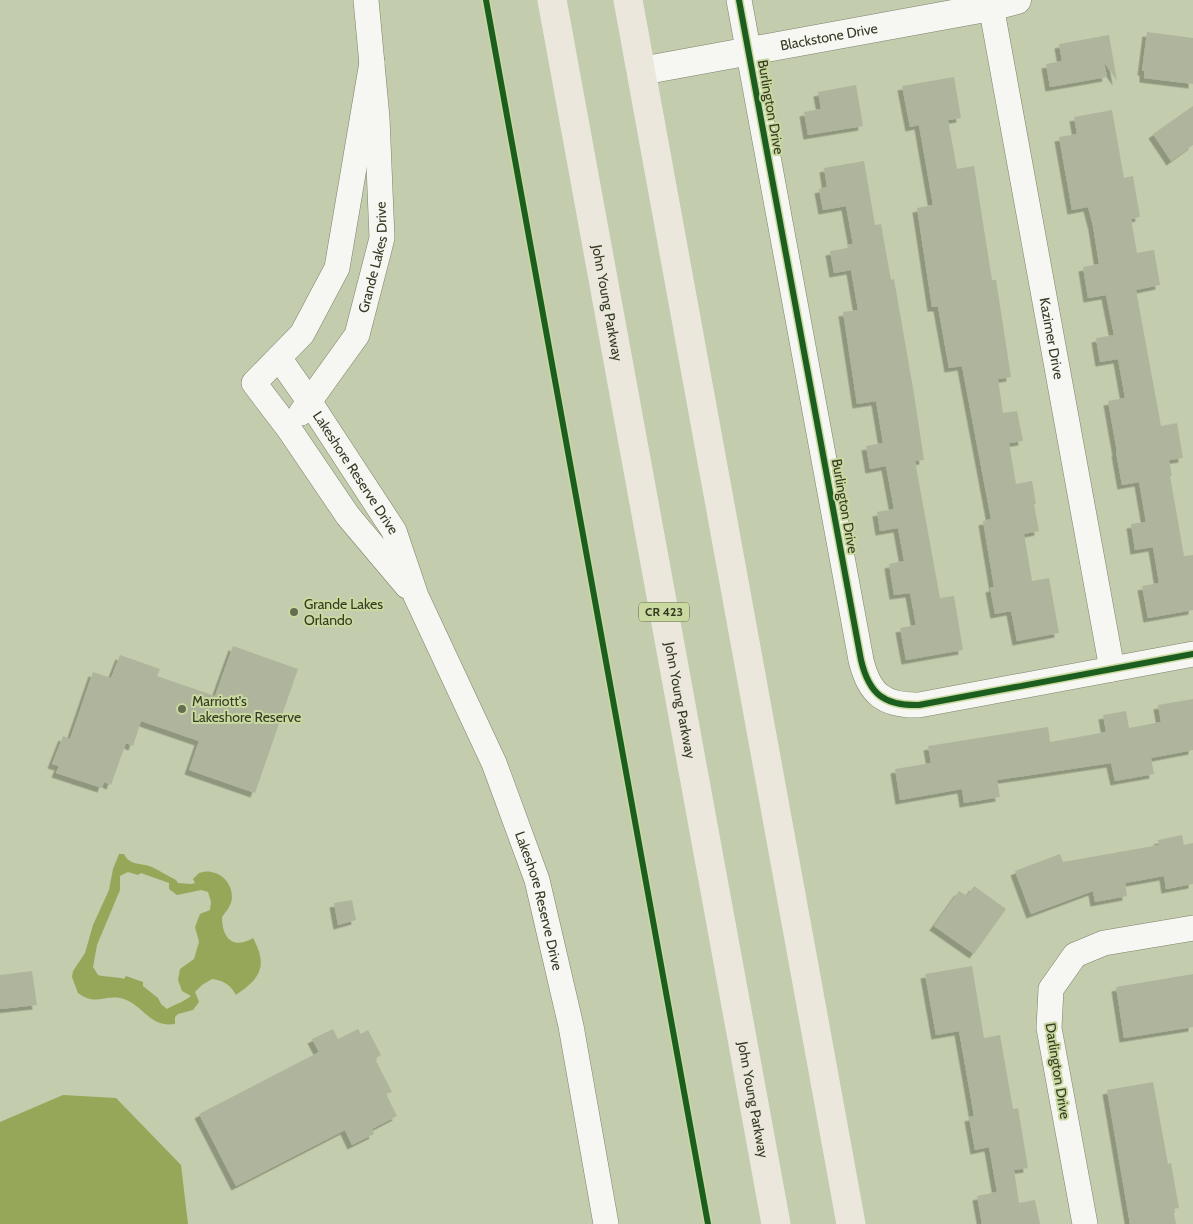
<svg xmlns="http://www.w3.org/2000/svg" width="1193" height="1224" viewBox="0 0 1193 1224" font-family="Cabin,sans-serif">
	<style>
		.water { fill: #96a75a; fill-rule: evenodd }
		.building { fill: #aeb59c; filter: url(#shadow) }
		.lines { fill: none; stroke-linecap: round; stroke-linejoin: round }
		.minor-casing { stroke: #7b8169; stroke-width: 26 }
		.tertiary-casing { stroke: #7b8169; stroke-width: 29 }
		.trunk-casing { stroke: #e4e8da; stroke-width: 29 }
		.minor { stroke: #f6f7f3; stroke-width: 25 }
		.tertiary { stroke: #f6f7f3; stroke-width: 28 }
		.trunk { stroke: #ece7dc; stroke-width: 28 }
		.cycleway-casing { stroke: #c9d99f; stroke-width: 9 }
		.cycleway { stroke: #1b5e20; stroke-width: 6 }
		.poi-dot { fill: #666d53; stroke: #c9d99f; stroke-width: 2 }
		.labels { text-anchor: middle; stroke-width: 4; stroke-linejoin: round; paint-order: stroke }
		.shield { fill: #c9d99f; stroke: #616a48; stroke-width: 1 }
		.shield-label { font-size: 12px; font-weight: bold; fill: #343a23 }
		.street-label { font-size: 14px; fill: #343a23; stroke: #c9d99f }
		.poi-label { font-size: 14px; fill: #343a23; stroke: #c9d99f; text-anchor: start }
	</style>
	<defs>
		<filter id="shadow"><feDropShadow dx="-4.5" dy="4.5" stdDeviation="0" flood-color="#0004"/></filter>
	</defs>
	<rect width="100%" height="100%" fill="#c3ccac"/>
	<g class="water">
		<path d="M 119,854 L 124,854 C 129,865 139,863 149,866 C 158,869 167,876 176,880 L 178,883 L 191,884 L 195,883 L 193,879 L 199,873 C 203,872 208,871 211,872 C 226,874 235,890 231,903 C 229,908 225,913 222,917 C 222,938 233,950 253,938 C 268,966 261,978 236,995 C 230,984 224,981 212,979 L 202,985 L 195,992 L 199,1002 L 193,1010 L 178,1014 L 175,1017 L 175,1024 C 150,1028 144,1006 124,999 C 105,993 97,1007 78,993 L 72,977 L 73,971 L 85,953 L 93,925 L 109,890 L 113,869 ZM 128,872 L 138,875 L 141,873 L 169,883 L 169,889 L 177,895 L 201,890 L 208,892 L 211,902 L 210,910 L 200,914 L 195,927 L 199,942 L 194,959 L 180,969 L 178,980 L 182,991 L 191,996 C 184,1002 175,1004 167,1009 L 161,1004 L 158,998 L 143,986 L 143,982 L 126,976 L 124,979 C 119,977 105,977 98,975 L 93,967 L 97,945 L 120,890 L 120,876 Z"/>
		<path d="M 63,1095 L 116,1098 L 181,1165 L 188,1224 L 0,1224 L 0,1122 Z"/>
	</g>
	<g class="building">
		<path d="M 1147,32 L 1193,38 L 1193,84 L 1144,78 L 1144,71 L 1142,71 Z"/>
		<path d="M 1109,35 L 1117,81 L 1104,62 L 1107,77 L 1050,87 L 1046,64 L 1062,61 L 1059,44 Z"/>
		<path d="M 954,77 L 961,118 L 948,120 L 957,169 L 974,166 L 992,280 L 996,280 L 1011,377 L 998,379 L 1003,413 L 1017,411 L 1023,441 L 1009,443 L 1016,484 L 1032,481 L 1036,504 L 1034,504 L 1039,531 L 1024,534 L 1032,581 L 1049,578 L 1059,633 L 1017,641 L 1011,611 L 995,614 L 990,588 L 994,587 L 983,521 L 991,519 L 962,366 L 949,368 L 938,307 L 932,307 L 917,208 L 933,205 L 919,125 L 910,127 L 902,86 Z"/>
		<path d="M 856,85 L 863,126 L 808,135 L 804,112 L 821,109 L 818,92 Z"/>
		<path d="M 1193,106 L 1193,145 L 1171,161 L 1153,134 Z"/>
		<path d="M 1112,110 L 1124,178 L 1133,176 L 1140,217 L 1131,219 L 1137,253 L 1154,250 L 1160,285 L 1136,290 L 1161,426 L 1177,423 L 1183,458 L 1169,460 L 1172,476 L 1170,476 L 1184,556 L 1193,555 L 1193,610 L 1148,618 L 1142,586 L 1159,583 L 1153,547 L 1135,550 L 1131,524 L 1146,522 L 1139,482 L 1122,485 L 1116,452 L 1117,452 L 1108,401 L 1125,398 L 1118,359 L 1100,362 L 1096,338 L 1114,335 L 1106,295 L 1088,298 L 1083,267 L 1099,264 L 1093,226 L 1088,207 L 1072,210 L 1059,137 L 1077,134 L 1074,117 Z"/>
		<path d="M 864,161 L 875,225 L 881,224 L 891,280 L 894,279 L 914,394 L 924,460 L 915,461 L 940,598 L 954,596 L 963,650 L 906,660 L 900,628 L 916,625 L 910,593 L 894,595 L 889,564 L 904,561 L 898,528 L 880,531 L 877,512 L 894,509 L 886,466 L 870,469 L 866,446 L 883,443 L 876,401 L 857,404 L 843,312 L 858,310 L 851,270 L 834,273 L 830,251 L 849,248 L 848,244 L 853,244 L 846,206 L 823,210 L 819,189 L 827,187 L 824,168 Z"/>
		<path d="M 233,646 L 298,669 L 255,793 L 189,770 L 199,741 L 141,721 L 133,746 L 126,743 L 111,785 L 104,782 L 102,788 L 56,773 L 59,766 L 52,764 L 63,736 L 70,739 L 93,672 L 111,678 L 120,655 L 160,669 L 157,676 L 215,696 Z"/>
		<path d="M 1193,699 L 1193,750 L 1151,758 L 1154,774 L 1115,781 L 1111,763 L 997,780 L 1000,797 L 964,803 L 962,789 L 900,800 L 895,769 L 931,763 L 928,746 L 1048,727 L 1050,742 L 1106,732 L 1103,715 L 1126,711 L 1129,728 L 1161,722 L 1158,705 Z"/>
		<path d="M 1182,835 L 1184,845 L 1193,843 L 1193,884 L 1166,889 L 1164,876 L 1125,883 L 1127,896 L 1095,902 L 1093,891 L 1031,914 L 1015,871 L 1060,854 L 1063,862 L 1159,845 L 1158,840 Z"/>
		<path d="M 974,886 L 1006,909 L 974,954 L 934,926 L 959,891 L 967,896 Z"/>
		<path d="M 352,900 L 356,920 L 338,925 L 334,903 Z"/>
		<path d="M 972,966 L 984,1038 L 1000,1035 L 1013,1109 L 1018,1108 L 1028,1168 L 1014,1170 L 1019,1203 L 1035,1200 L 1040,1224 L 982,1224 L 977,1196 L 997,1192 L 989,1147 L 975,1150 L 969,1117 L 974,1116 L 959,1031 L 936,1035 L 925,974 Z"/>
		<path d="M 32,971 L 37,1005 L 0,1009 L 0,975 Z"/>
		<path d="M 1193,974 L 1193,1027 L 1124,1038 L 1116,987 Z"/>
		<path d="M 333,1029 L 338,1039 L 358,1029 L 361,1034 L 368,1030 L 381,1055 L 375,1059 L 392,1092 L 386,1094 L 397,1116 L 372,1129 L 374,1134 L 352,1145 L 345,1130 L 236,1186 L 199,1114 L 319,1052 L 312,1039 Z"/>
		<path d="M 1153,1082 L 1168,1164 L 1171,1163 L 1179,1208 L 1173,1209 L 1176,1224 L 1130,1224 L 1107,1090 Z"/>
	</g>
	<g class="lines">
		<g class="minor-casing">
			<g id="minor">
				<path d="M 739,0 L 861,660 C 869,694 884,706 919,705 L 1193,654"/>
				<path id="s1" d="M 990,0 L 1112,669"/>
				<path d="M 372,62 L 337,268 L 302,334 L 254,383 L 289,429 L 348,516 L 407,586"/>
				<path id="s2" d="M 279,358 L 309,401 L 394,531 L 416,596 L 494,763 L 537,880 L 571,1026 L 606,1224"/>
				<path id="s3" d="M 301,413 L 357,335 L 382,238 L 377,118 L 366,0"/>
				<path d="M 1085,1224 L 1049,1028 L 1051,989 L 1075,955 L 1104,943 L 1193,928"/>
			</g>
		</g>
		<g class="tertiary-casing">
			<g id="tertiary">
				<path id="s4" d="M 641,71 L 991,7 L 1017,0"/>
			</g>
		</g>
		<g class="trunk-casing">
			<g id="trunk">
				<path id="s5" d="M 552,0 L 776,1224"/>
				<path d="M 628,0 L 851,1224"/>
			</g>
		</g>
		<use href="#minor" class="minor"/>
		<use href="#tertiary" class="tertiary"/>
		<use href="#trunk" class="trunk"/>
		<g class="cycleway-casing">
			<g id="cycleway">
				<path d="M 486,0 L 708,1224"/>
				<path d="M 739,0 L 861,660 C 869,694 884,706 919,705 L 1193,654"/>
			</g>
		</g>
		<use href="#cycleway" class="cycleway"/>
	</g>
	<g class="poi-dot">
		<circle cx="294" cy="612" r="5"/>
		<circle cx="182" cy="709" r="5"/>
	</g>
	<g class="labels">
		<rect class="shield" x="639" y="602.5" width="50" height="19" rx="4"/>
		<g class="shield-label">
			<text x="664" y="616">CR 423</text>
		</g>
		<g class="street-label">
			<text dy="5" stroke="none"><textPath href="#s4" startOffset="191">Blackstone Drive</textPath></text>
			<text transform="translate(771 107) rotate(80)" y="5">Burlington Drive</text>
			<text dy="5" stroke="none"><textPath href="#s3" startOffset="176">Grande Lakes Drive</textPath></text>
			<text dy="5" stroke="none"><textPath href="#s5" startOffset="308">John Young Parkway</textPath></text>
			<text dy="5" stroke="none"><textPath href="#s1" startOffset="344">Kazimer Drive</textPath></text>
			<text dy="5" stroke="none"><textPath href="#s2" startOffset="138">Lakeshore Reserve Drive</textPath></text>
			<text transform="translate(845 506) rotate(80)" y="5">Burlington Drive</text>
			<text dy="5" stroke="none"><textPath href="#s5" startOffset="712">John Young Parkway</textPath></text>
			<text dy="5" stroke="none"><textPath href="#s2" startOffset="606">Lakeshore Reserve Drive</textPath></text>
			<text transform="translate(1058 1071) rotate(81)" y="5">Darlington Drive</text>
			<text dy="5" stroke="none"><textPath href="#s5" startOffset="1118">John Young Parkway</textPath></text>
		</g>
		<g class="poi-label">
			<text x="304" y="609">Grande Lakes<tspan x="304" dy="16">Orlando</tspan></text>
			<text x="192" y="706">Marriott's<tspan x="192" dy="16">Lakeshore Reserve</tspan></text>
		</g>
	</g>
</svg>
